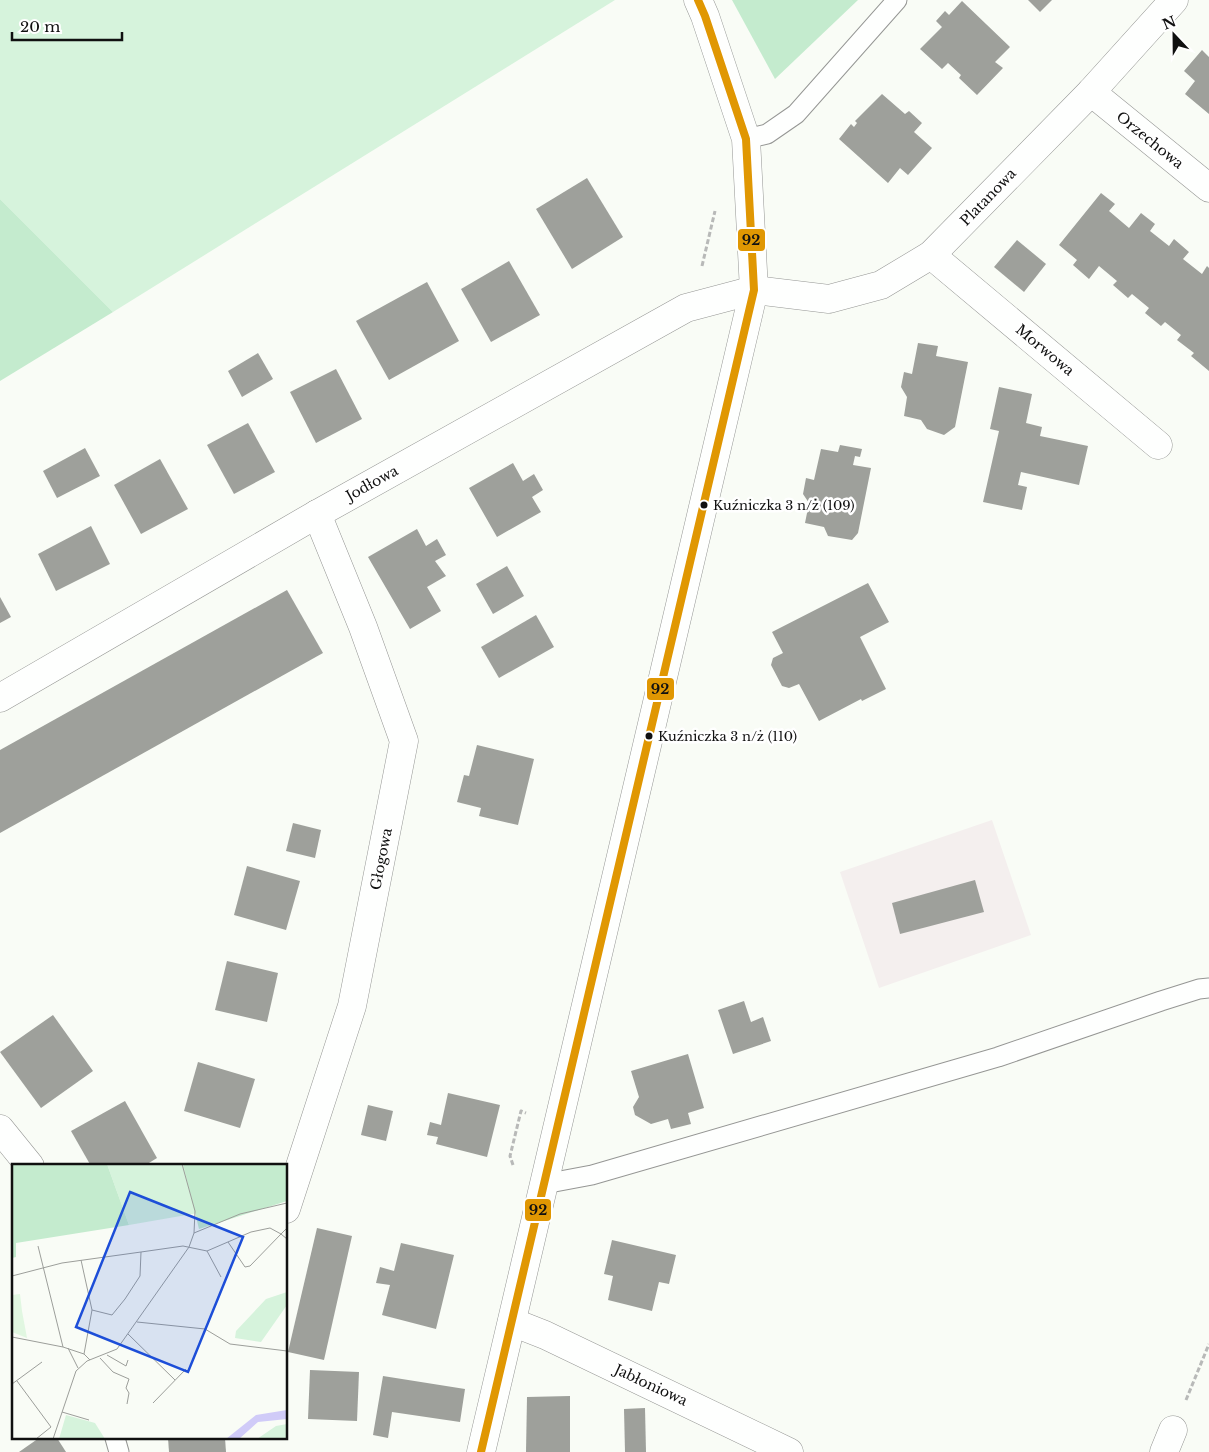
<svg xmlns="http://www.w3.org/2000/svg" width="1209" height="1452" viewBox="0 0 1209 1452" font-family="'Libre Baskerville',serif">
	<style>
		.industrial { fill: #f4efee }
		.green { fill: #d6f3dc }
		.forest { fill: #c4ebce }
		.building { fill: #9ea09b }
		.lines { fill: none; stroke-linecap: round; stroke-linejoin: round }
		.service-casing { stroke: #959694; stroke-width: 21 }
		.minor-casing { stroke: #959694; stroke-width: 29 }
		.tertiary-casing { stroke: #959694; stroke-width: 29 }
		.path { stroke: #b8b9b8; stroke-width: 3; stroke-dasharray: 5 2.5; stroke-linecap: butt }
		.service { stroke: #fefffe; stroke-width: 19 }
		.minor { stroke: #fefffe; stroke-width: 28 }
		.tertiary { stroke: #fefffe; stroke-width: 28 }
		.bus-1-casing { stroke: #fff; stroke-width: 11 }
		.bus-1 { stroke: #e09702; stroke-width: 8 }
		.bus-dot { fill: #101010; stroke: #fff; stroke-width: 2 }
		.labels { text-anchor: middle; stroke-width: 5; stroke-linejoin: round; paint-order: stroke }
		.bus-label { font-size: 13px; fill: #101010; stroke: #fff; text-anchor: start }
		.street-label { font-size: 14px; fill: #101010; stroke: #fff }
		.inset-road { fill: none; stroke: #9c9e9a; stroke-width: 1 }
		.view { fill: #1d4ed8; fill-opacity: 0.15; stroke: #1d4ed8; stroke-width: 2.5 }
		.inset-edge { fill: none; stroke: #101010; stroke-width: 2.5 }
		.line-badge { stroke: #fff; stroke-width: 2 }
		.pale-badge-label { font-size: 14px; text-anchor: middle; font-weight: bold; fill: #111 }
	</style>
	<rect width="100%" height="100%" fill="#f9fcf6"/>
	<path class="industrial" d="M 992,820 L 1031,935 L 879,988 L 840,872 Z"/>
	<path class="green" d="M 0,0 L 615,0 L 113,312 L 0,199 Z"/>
	<g class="forest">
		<path d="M 732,0 L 858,0 L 775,79 Z"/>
		<path d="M 0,199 L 113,312 L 0,381 Z"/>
	</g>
	<g class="building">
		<path d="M 1028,0 L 1052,0 L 1040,12 Z"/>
		<path d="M 962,1 L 1010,47 L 995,62 L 1003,68 L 977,95 L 959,78 L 961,75 L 948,63 L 942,69 L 920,49 L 942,27 L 936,21 L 945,11 L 949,15 Z"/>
		<path d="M 1202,50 L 1209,57 L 1209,114 L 1185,94 L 1195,81 L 1184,71 Z"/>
		<path d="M 882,94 L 905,114 L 909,111 L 922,123 L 914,132 L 932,148 L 908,175 L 900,168 L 888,183 L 839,139 L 851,124 L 854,127 L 857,123 L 855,121 Z"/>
		<path d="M 587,178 L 623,237 L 572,269 L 536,209 Z"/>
		<path d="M 1101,193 L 1115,204 L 1109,211 L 1129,228 L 1141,213 L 1155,224 L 1150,231 L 1169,246 L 1174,239 L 1189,252 L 1183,259 L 1202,274 L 1207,266 L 1209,268 L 1209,371 L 1191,356 L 1194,353 L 1177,340 L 1181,335 L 1165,322 L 1161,326 L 1145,313 L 1149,308 L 1132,294 L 1128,298 L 1113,285 L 1117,281 L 1099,266 L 1089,279 L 1073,265 L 1077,260 L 1059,245 Z"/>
		<path d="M 1017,240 L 1046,264 L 1024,292 L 994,267 Z"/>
		<path d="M 509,261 L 540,315 L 491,342 L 461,289 Z"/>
		<path d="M 427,282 L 459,341 L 389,380 L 356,321 Z"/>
		<path d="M 918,343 L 938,346 L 936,356 L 968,362 L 955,427 L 944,435 L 927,429 L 921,420 L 904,416 L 907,397 L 901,387 L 904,372 L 912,374 Z"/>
		<path d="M 258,353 L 273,379 L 242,397 L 228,371 Z"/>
		<path d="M 336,369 L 362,419 L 316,443 L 290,392 Z"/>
		<path d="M 999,387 L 1032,394 L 1026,423 L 1042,427 L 1040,436 L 1088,446 L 1079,485 L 1021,472 L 1018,485 L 1027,487 L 1022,510 L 983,502 L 999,431 L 990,429 Z"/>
		<path d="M 248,423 L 275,472 L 234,494 L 207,445 Z"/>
		<path d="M 840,445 L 862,449 L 860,457 L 855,456 L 853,465 L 871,468 L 858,533 L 852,540 L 828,536 L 824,527 L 805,523 L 809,503 L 803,494 L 806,478 L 814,480 L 821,449 L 838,452 Z"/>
		<path d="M 85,448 L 100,476 L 57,498 L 43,471 Z"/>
		<path d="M 160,459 L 188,509 L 141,534 L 114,485 Z"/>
		<path d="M 513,463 L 523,481 L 534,474 L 543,490 L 532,497 L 541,512 L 497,537 L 469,488 Z"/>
		<path d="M 91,526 L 110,564 L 56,591 L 38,554 Z"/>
		<path d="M 417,529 L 426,546 L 437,539 L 446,555 L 435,561 L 446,576 L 427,587 L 441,611 L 410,629 L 368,557 Z"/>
		<path d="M 507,566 L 524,596 L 493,614 L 476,584 Z"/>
		<path d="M 868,583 L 889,622 L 860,637 L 886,689 L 862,701 L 861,699 L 819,721 L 799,684 L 789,688 L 782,686 L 771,665 L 773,658 L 783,653 L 772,632 Z"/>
		<path d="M 287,590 L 323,653 L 0,833 L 0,750 Z"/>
		<path d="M 0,597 L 11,617 L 0,623 Z"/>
		<path d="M 536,615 L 554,647 L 499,678 L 481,647 Z"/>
		<path d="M 477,745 L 534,759 L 518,825 L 479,816 L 481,808 L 457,802 L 464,775 L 469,776 Z"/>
		<path d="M 293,823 L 321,830 L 315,858 L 286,851 Z"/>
		<path d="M 247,866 L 300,881 L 286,930 L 234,915 Z"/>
		<path d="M 975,880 L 984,912 L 900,934 L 892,903 Z"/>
		<path d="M 227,961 L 278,973 L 267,1022 L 215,1010 Z"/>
		<path d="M 744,1001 L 751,1022 L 763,1017 L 771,1041 L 733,1054 L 718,1010 Z"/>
		<path d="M 53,1015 L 93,1071 L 41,1108 L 0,1052 Z"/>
		<path d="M 688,1054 L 704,1108 L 688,1113 L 691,1124 L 671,1129 L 668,1119 L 651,1124 L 635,1115 L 633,1107 L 639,1097 L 631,1071 Z"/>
		<path d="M 198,1062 L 255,1079 L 240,1128 L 184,1111 Z"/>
		<path d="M 448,1093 L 500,1105 L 487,1157 L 436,1144 L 438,1137 L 427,1135 L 430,1122 L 441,1125 Z"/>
		<path d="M 125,1101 L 157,1158 L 144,1166 L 91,1166 L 71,1131 Z"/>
		<path d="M 368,1105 L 393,1111 L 386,1141 L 361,1135 Z"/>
		<path d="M 317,1228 L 352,1236 L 324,1360 L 288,1352 Z"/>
		<path d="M 612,1240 L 676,1255 L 669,1284 L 659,1282 L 652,1311 L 608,1300 L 613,1276 L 604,1274 Z"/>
		<path d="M 401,1243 L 454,1255 L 436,1329 L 382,1315 L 390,1285 L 376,1283 L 380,1267 L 394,1271 Z"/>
		<path d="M 310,1370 L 359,1372 L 357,1421 L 308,1419 Z"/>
		<path d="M 383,1376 L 465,1389 L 460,1422 L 392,1412 L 388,1438 L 373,1435 Z"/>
		<path d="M 570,1396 L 570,1452 L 526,1452 L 527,1397 Z"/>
		<path d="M 645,1408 L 646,1452 L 625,1452 L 624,1409 Z"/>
		<path d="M 39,1438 L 57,1438 L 66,1452 L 19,1452 Z"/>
		<path d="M 168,1438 L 225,1438 L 226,1452 L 169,1452 Z"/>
	</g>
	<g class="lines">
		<g class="service-casing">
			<g id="service">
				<path d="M 746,139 L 767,134 L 796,114 L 897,0"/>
				<path d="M 544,1184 L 592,1175 L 998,1057 L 1161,1001 L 1199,989 L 1209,988"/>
				<path d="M 115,1438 L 119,1452"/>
			</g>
		</g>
		<g class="minor-casing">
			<g id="minor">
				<path d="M 1091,92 L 1209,188"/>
				<path d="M 931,255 L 1158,445"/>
				<path d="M 0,698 L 317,514 L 686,308 L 754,290 L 829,299 L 881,285 L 931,255 L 1091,92 L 1174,0"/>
				<path d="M 0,1129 L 30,1166"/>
				<path d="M 286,1209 L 352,1006 L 404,741 L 363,627 L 317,514"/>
				<path d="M 512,1322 L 545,1335 L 789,1452"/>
				<path d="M 1164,1452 L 1173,1430"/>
			</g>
		</g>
		<g class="tertiary-casing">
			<path id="tertiary" d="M 481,1452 L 754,290 L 746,139 L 705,16 L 698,0"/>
		</g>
		<g class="path">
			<path d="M 702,266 L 715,211"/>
			<path d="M 513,1165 L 510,1156 L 521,1111 L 526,1113"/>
			<path d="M 1186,1400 L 1209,1344"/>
		</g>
		<use href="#service" class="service"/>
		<use href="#minor" class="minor"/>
		<use href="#tertiary" class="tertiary"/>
		<g class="bus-1-casing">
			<path id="bus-1" d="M 481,1452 L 754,290 L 746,139 L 705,16 L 698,0"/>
		</g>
		<use href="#bus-1" class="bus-1"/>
	</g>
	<g class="bus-dot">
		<circle cx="704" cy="505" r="4.5"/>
		<circle cx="649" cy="736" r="4.5"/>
	</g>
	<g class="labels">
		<g class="bus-label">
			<text x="713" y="510">Kuźniczka 3 n/ż (109)</text>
			<text x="658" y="741">Kuźniczka 3 n/ż (110)</text>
		</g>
		<g class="street-label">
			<text transform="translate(1150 140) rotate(39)" y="5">Orzechowa</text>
			<text transform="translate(988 197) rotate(-46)" y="5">Platanowa</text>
			<text transform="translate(1045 350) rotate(40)" y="5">Morwowa</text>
			<text transform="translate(372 483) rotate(-29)" y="5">Jodłowa</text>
			<text transform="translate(381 859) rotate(-79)" y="5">Głogowa</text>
			<text transform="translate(651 1385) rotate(25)" y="5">Jabłoniowa</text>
		</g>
	</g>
	<g transform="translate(12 1164)">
		<rect width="275" height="275" fill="#f9fcf6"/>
		<path d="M 95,0 L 171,0 L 186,49 L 117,61 ZM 275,128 L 275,141 L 249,178 L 223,174 L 224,167 L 254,135 ZM 54,251 L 83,259 L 93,275 L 47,275 ZM 275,260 L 275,275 L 245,275 L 264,262 Z" fill="#d6f3dc"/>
		<path d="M 0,0 L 95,0 L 117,61 L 4,79 L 4,93 L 0,94 ZM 171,0 L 275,0 L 275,37 L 187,65 Z" fill="#c4ebce"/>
		<path d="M 8,130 L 10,147 L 15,174 L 0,168 L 0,131 Z" fill="#e1f7e1"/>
		<path d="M 275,246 L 275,255 L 246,258 L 227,275 L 214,275 L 244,251 Z" fill="#d0cbf8"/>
		<path class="inset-road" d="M 182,69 L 228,50 L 275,39M 216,78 L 233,103 L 238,102 L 269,70 L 275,75M 26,82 L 51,183M 195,87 L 209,113M 69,96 L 80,146M 0,112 L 50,99 L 129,88 L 171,82 L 195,87 L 239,68 L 258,64 L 269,70 L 275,64M 80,146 L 100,151 L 113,135 L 128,112 L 129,88M 125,158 L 193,165 L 218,180 L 275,187M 116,170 L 163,216M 0,173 L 51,183 L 72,190 L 78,196M 56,184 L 66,204M 72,190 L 80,146M 95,191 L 114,202 L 116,196M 88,194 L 101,208 L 117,215 L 114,224 L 117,229 L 115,240M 5,217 L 39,263 L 24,275M 0,220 L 30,198M 141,239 L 174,205M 50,248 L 77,256M 41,275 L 64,207 L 75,197 L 105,185 L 177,83 L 182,69 L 183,47 L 170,0"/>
		<path class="view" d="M 118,28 L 231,73 L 176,208 L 64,163 Z"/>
		<rect width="275" height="275" class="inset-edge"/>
	</g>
	<g class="line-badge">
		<rect x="737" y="228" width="29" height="24" rx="5" fill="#e09702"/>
		<rect x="646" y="677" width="29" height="24" rx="5" fill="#e09702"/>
		<rect x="524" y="1198" width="28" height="24" rx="5" fill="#e09702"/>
	</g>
	<g class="pale-badge-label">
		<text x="751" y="245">92</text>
		<text x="660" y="694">92</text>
		<text x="538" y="1215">92</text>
	</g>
	<g transform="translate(1174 35) rotate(338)" stroke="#ffffff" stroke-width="4" paint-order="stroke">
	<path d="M0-4L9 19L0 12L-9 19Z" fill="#101010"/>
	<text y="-8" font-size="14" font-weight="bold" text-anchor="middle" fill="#101010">N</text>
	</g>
	<path d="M12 32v8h110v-8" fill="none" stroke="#101010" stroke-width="2.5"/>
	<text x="20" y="32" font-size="15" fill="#101010" stroke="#ffffff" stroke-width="4" paint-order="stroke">20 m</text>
</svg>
